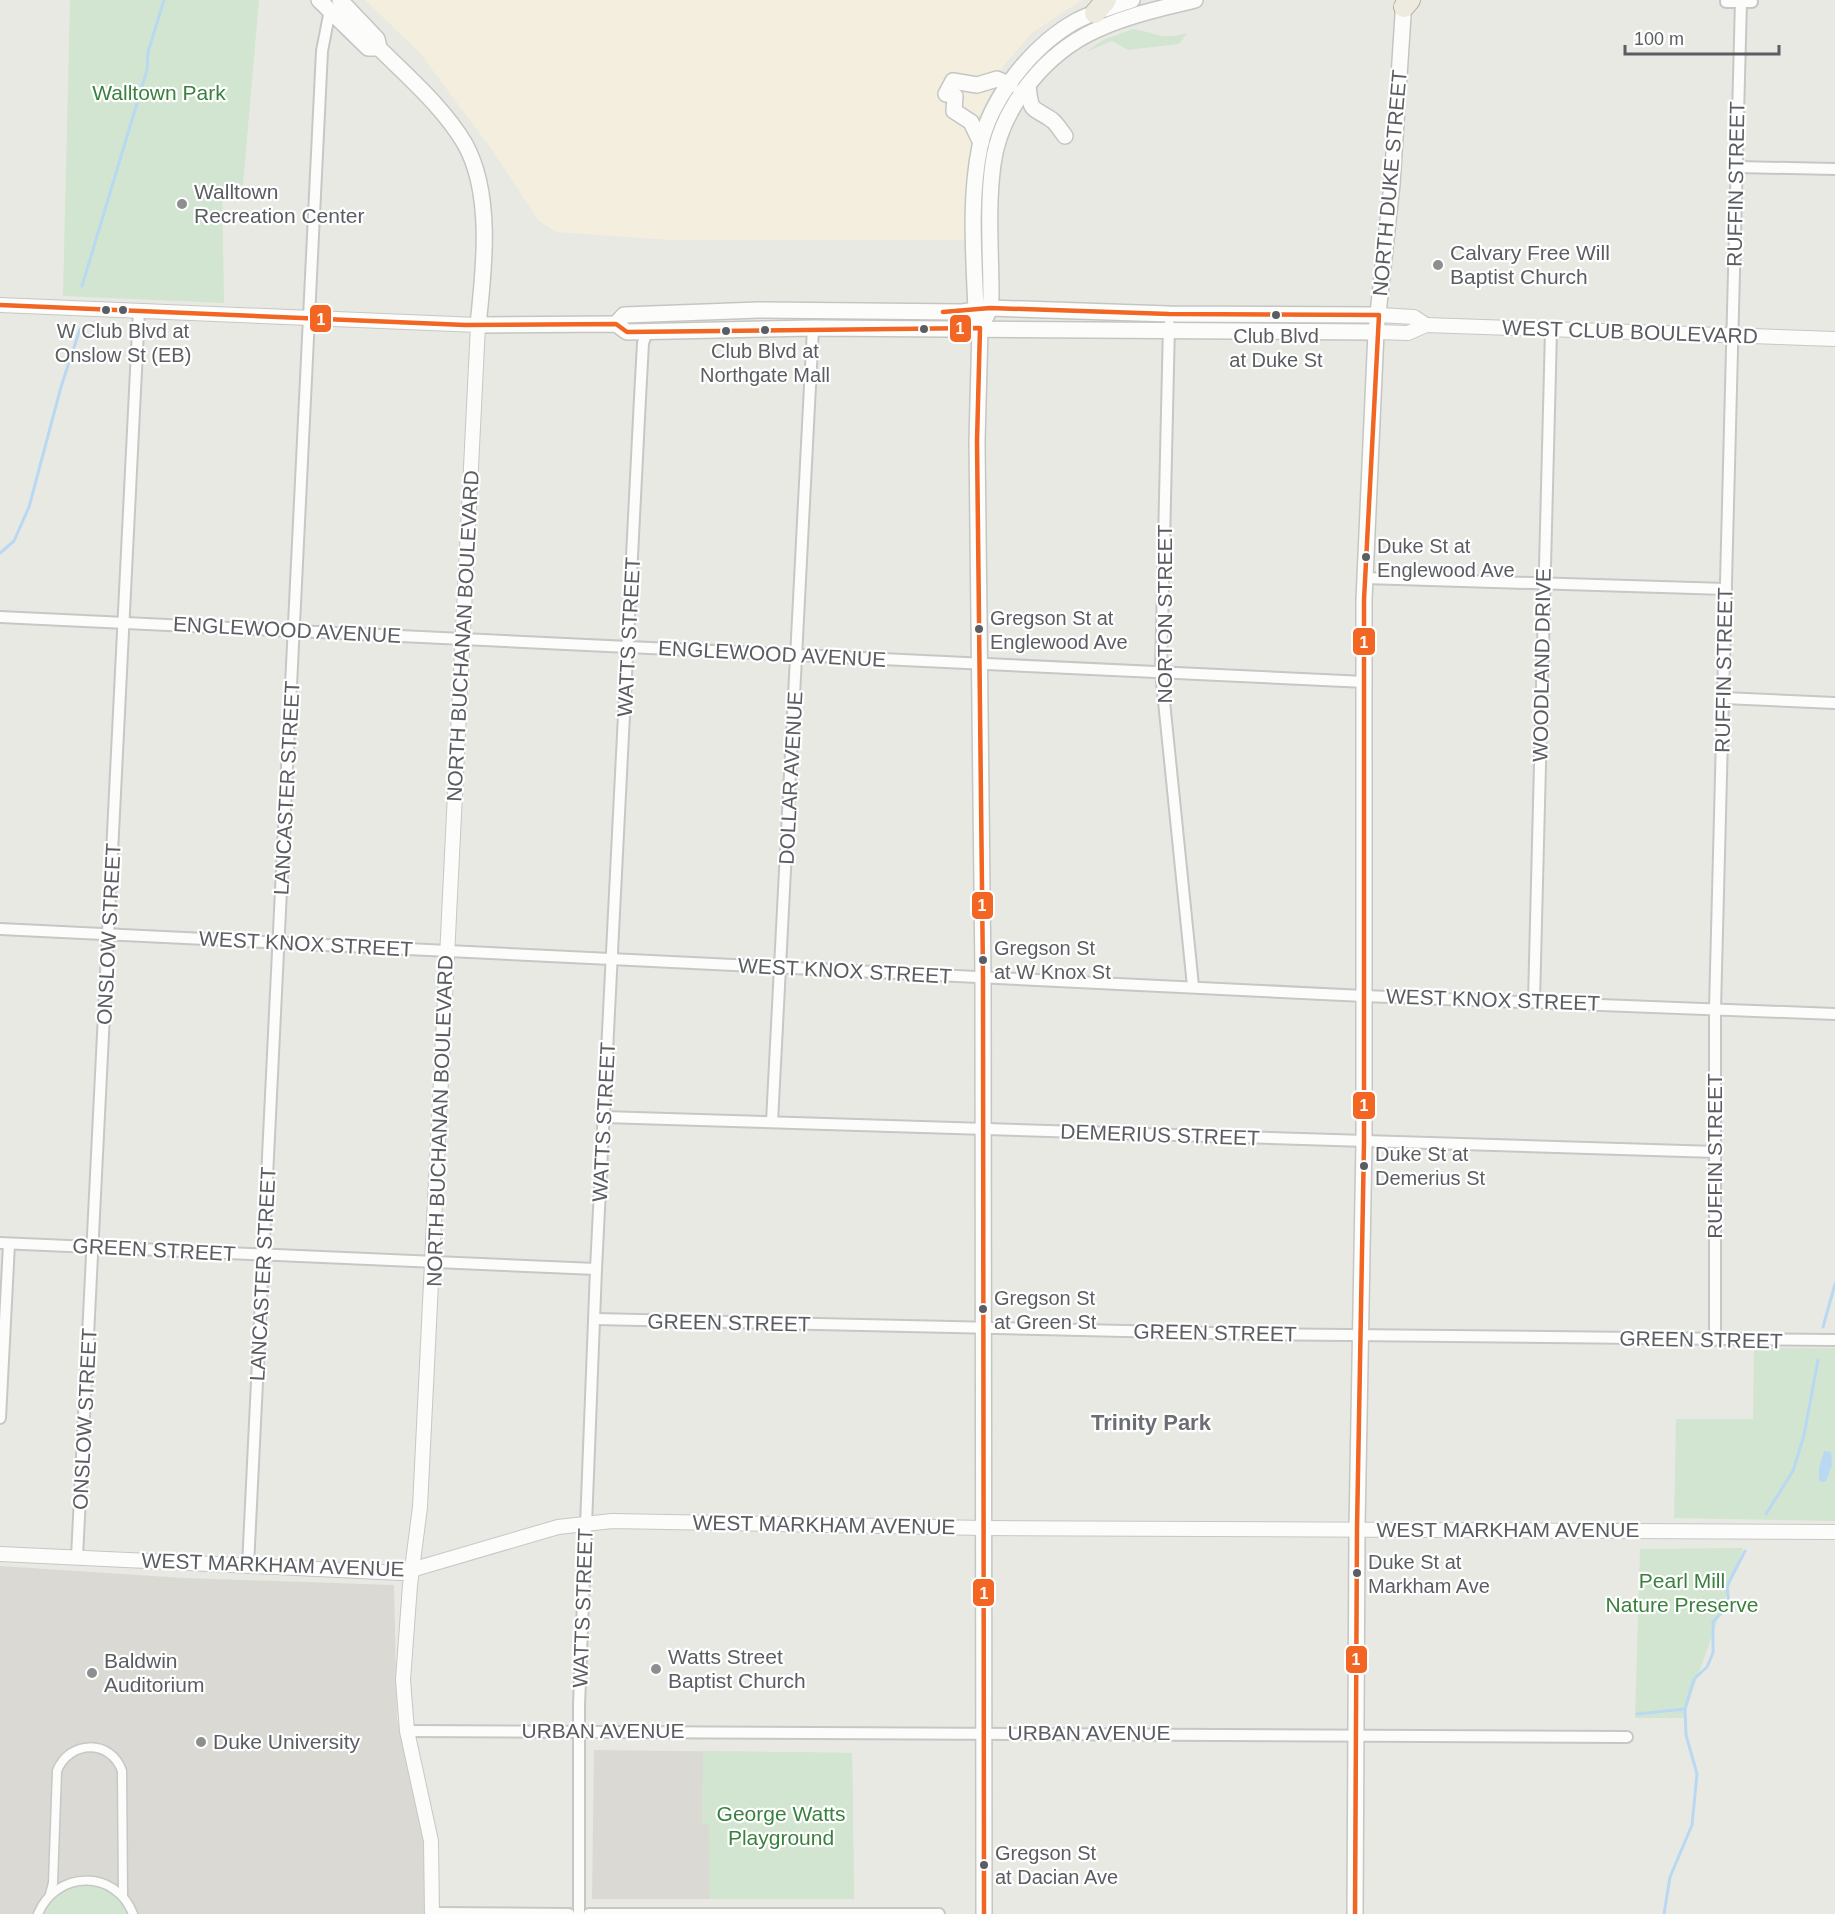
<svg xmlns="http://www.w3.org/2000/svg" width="1835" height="1914" viewBox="0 0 1835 1914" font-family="Helvetica,sans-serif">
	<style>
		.commercial { fill: #f3eedd }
		.education { fill: #dbd9d3 }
		.green { fill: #d2e5d0 }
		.water { fill: #b9d9f3 }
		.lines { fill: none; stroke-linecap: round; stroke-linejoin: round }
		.stream { stroke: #b9d9f3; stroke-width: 3 }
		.pedestrian-casing { stroke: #c6c7c6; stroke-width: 11 }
		.minor-casing { stroke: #c6c7c6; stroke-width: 14 }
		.tertiary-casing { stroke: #c6c7c6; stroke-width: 16 }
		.secondary-casing { stroke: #c5c6c4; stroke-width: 18 }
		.motorway-casing { stroke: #beb294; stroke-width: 22 }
		.pedestrian { stroke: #fcfcfb; stroke-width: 8 }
		.minor { stroke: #fcfcfb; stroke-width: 10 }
		.tertiary { stroke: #fcfcfb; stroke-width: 14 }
		.secondary { stroke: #fcfcfb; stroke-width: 15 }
		.motorway { stroke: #edeae0; stroke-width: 20 }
		.bus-1-casing { stroke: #fff; stroke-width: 9 }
		.bus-1 { stroke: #f26522; stroke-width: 4.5 }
		.poi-dot { fill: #8c8e8f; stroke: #fff; stroke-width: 2 }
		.bus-dot { fill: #5a5d61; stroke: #fff; stroke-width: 2 }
		.labels { text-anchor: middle; stroke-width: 4.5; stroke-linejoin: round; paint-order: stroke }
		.bus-label { font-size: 20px; fill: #5a5d61; stroke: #fff; text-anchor: start }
		.park-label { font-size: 21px; fill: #3a803e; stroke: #fff }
		.street-label { font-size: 21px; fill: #5a5d61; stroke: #fff }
		.poi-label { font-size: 21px; fill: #5a5d61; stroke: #fff; text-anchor: start }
		.neighbourhood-label { font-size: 22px; font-weight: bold; fill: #6b6f73; stroke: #fff }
		.line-badge { stroke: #fff; stroke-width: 2 }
		.badge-label { font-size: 16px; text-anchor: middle; font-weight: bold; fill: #fff }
	</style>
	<rect width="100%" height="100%" fill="#e9e9e4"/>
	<path class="commercial" d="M 365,0 L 1082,0 L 1032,33 L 1004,65 L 975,126 L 969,240 L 670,240 L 556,232 L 538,220 L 495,154 L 420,53 Z"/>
	<g class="education">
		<path d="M 0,1566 L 184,1578 L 394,1585 L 397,1719 L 423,1825 L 425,1914 L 0,1914 Z"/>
		<path d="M 594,1750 L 852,1753 L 854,1899 L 592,1899 Z"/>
	</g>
	<g class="green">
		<path d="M 70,0 L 259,0 L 243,185 L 222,188 L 224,303 L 63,296 Z"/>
		<path d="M 1133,29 C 1156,32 1160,41 1187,33 L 1179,44 L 1128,50 L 1112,41 L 1086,52 L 1103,40 Z"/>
		<path d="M 1754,1348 L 1835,1348 L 1835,1521 L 1674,1518 L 1676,1419 L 1753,1419 Z"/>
		<path d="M 1743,1548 L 1683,1718 L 1635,1718 L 1640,1549 Z"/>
		<path d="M 703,1751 L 852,1753 L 854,1899 L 710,1899 L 709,1824 L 702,1824 Z"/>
		<path d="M 98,1884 L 120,1898 L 129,1914 L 42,1914 C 56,1887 70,1886 98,1884 Z"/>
	</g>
	<path class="water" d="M 1824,1451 L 1831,1452 L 1832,1465 L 1826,1481 L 1822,1482 L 1819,1480 L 1819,1468 Z"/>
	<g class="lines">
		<g class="stream">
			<path d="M 82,286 L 147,70 L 148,52 L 164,0"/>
			<path d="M 0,553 L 14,541 L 29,507 L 61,387 L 80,329"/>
			<path d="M 1823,1327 L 1835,1284"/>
			<path d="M 1766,1514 L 1793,1471 L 1804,1435 L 1818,1360"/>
			<path d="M 1637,1714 L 1685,1709"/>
			<path d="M 1664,1914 L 1670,1877 L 1692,1825 L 1697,1774 L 1686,1735 L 1685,1709 L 1694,1679 L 1707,1667 L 1713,1653 L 1713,1622 L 1729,1604 L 1727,1586 L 1745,1551"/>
		</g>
		<g class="pedestrian-casing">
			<g id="pedestrian">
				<path d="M 50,1894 L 53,1883 L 57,1771 C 69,1740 111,1739 122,1771 L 123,1896"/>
				<path d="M 38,1914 C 56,1870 116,1869 133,1914"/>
			</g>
		</g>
		<g class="minor-casing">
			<g id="minor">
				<path d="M 1726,2 L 1752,2"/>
				<path d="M 1737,167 L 1835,169"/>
				<path d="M 1169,325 L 1161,672 L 1193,986"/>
				<path d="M 1365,578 L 1726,589"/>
				<path d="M 0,617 L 1365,682"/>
				<path d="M 1724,698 L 1835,703"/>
				<path d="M 0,929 L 1364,996 L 1835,1014"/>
				<path d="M 1534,1001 L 1551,330"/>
				<path d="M 604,1117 L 1716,1152"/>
				<path d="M 772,1122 L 813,328"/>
				<path d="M 0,1243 L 596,1269"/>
				<path d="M 595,1319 L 1255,1334 L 1835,1340"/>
				<path d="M 1715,1340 L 1715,1009 L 1741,0"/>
				<path d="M 0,1418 L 9,1244"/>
				<path d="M 77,1557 L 139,310"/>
				<path d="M 248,1566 L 322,51 L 330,10"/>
				<path d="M 407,1731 L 1627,1737"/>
				<path d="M 432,1913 L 569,1914"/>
				<path d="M 579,1914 L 579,1705 L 596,1269 L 640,398 L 643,343 L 647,332"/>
				<path d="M 589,1914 L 939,1914"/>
			</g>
		</g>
		<g class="tertiary-casing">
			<g id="tertiary">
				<path d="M 0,305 L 478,325 L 420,1507 L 410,1585 L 403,1680 L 407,1731 L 431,1841 L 432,1914"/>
				<path d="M 1379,315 L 1414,317 L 1426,325"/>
				<path d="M 1376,332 L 1408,333 L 1426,325 L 1835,339"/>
				<path d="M 0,1554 L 401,1573 L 558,1527 L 612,1521 L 984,1528 L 1835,1532"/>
			</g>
		</g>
		<g class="secondary-casing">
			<g id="secondary">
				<path d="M 319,0 L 368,48 L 379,48"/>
				<path d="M 340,0 L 377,39 L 379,48 C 409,78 444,108 465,144 C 493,194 484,270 478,325 L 616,324 L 627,332 L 813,328 L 1376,332"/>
				<path d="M 1028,86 C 1031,114 1032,106 1052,120 C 1057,124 1061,131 1065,136"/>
				<path d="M 946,94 L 953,81 L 977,85 L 997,79 L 1010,85"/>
				<path d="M 955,96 L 954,111 L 971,122 L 981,143"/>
				<path d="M 986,317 L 990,308 L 991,296 C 991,252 987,208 993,164 C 1000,111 1040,60 1086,35 C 1120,17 1158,9 1195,0"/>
				<path d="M 616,324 L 624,315 L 759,310 L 962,312 L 990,308 L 1169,314 L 1379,315"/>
				<path d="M 984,1914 L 983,977 L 977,441 L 980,328 L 976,311 C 974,257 969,199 980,146 C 991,97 1033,45 1076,21 C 1094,12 1114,6 1132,0"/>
				<path d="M 1355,1914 L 1357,1529 L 1364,1142 L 1364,600 L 1376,332 L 1392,184 L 1404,0"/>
			</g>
		</g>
		<g class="motorway-casing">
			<g id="motorway">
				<path d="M 1404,7 L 1410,0"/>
				<path d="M 1095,13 L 1106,0"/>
			</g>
		</g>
		<use href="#pedestrian" class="pedestrian"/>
		<use href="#minor" class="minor"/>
		<use href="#tertiary" class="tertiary"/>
		<use href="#secondary" class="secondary"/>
		<use href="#motorway" class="motorway"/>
		<g class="bus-1-casing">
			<g id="bus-1">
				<path d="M 0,305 L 465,325 L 616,324 L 627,332 L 980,328 L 977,441 L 983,977 L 984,1914"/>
				<path d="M 943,312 L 990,308 L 1169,314 L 1379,315 L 1364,600 L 1364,1142 L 1357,1529 L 1355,1914"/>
			</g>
		</g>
		<use href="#bus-1" class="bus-1"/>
	</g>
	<g class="poi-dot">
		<circle cx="182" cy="204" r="6"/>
		<circle cx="1438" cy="265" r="6"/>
		<circle cx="656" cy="1669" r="6"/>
		<circle cx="92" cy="1673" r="6"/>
		<circle cx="201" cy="1742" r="6"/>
	</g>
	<g class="bus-dot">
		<circle cx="106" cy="310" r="5"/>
		<circle cx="123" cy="310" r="5"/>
		<circle cx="1276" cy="315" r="5"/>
		<circle cx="924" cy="329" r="5"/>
		<circle cx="765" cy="330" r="5"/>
		<circle cx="726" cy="331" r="5"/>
		<circle cx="1366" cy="557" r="5"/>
		<circle cx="979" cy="629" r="5"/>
		<circle cx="983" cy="960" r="5"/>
		<circle cx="1364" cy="1166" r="5"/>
		<circle cx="983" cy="1309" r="5"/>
		<circle cx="1357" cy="1573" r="5"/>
		<circle cx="984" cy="1865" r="5"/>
	</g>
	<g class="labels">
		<g class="bus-label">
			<text x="123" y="338" text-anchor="middle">W Club Blvd at<tspan x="123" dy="24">Onslow St (EB)</tspan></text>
			<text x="1276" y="343" text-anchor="middle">Club Blvd<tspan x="1276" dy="24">at Duke St</tspan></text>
			<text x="765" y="358" text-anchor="middle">Club Blvd at<tspan x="765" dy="24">Northgate Mall</tspan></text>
			<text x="1377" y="553">Duke St at<tspan x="1377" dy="24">Englewood Ave</tspan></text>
			<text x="990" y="625">Gregson St at<tspan x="990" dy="24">Englewood Ave</tspan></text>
			<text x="994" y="955">Gregson St<tspan x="994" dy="24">at W Knox St</tspan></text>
			<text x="1375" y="1161">Duke St at<tspan x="1375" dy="24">Demerius St</tspan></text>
			<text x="994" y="1305">Gregson St<tspan x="994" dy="24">at Green St</tspan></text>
			<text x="1368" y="1569">Duke St at<tspan x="1368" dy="24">Markham Ave</tspan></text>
			<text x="995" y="1860">Gregson St<tspan x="995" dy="24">at Dacian Ave</tspan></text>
		</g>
		<g class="park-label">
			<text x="159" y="100">Walltown Park</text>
			<text x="1682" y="1588">Pearl Mill<tspan x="1682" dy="24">Nature Preserve</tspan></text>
			<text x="781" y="1821">George Watts<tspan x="781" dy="24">Playground</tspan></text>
		</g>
		<g class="street-label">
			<text transform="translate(1390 183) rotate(-85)" y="7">NORTH DUKE STREET</text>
			<text transform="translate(1736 184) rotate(-89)" y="7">RUFFIN STREET</text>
			<text transform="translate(1630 332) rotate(2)" y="7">WEST CLUB BOULEVARD</text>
			<text transform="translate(1165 614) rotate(-90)" y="7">NORTON STREET</text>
			<text transform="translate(287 630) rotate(3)" y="7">ENGLEWOOD AVENUE</text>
			<text transform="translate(463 636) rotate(-87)" y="7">NORTH BUCHANAN BOULEVARD</text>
			<text transform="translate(629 637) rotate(-87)" y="7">WATTS STREET</text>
			<text transform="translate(772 654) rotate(3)" y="7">ENGLEWOOD AVENUE</text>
			<text transform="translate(1542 665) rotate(-89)" y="7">WOODLAND DRIVE</text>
			<text transform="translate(1724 670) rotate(-89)" y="7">RUFFIN STREET</text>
			<text transform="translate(791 778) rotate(-87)" y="7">DOLLAR AVENUE</text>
			<text transform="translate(287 788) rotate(-87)" y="7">LANCASTER STREET</text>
			<text transform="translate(109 934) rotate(-87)" y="7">ONSLOW STREET</text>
			<text transform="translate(306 944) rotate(3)" y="7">WEST KNOX STREET</text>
			<text transform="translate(845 971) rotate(3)" y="7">WEST KNOX STREET</text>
			<text transform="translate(1493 1000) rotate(2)" y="7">WEST KNOX STREET</text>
			<text transform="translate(440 1121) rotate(-88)" y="7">NORTH BUCHANAN BOULEVARD</text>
			<text transform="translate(604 1122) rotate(-87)" y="7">WATTS STREET</text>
			<text transform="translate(1160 1135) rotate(2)" y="7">DEMERIUS STREET</text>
			<text transform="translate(1715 1156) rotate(-90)" y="7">RUFFIN STREET</text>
			<text transform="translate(154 1250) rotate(3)" y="7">GREEN STREET</text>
			<text transform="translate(263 1274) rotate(-87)" y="7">LANCASTER STREET</text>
			<text transform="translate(729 1323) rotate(1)" y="7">GREEN STREET</text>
			<text transform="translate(1215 1333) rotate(1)" y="7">GREEN STREET</text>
			<text transform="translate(1701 1340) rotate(1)" y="7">GREEN STREET</text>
			<text transform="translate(85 1419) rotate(-87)" y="7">ONSLOW STREET</text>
			<text transform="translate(824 1525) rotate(1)" y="7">WEST MARKHAM AVENUE</text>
			<text x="1508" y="1537">WEST MARKHAM AVENUE</text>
			<text transform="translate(273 1565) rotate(2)" y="7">WEST MARKHAM AVENUE</text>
			<text transform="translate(583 1608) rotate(-88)" y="7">WATTS STREET</text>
			<text x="603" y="1738">URBAN AVENUE</text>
			<text x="1089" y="1740">URBAN AVENUE</text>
		</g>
		<g class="poi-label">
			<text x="194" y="199">Walltown<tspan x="194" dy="24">Recreation Center</tspan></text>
			<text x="1450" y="260">Calvary Free Will<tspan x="1450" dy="24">Baptist Church</tspan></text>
			<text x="668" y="1664">Watts Street<tspan x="668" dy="24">Baptist Church</tspan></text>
			<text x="104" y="1668">Baldwin<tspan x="104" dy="24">Auditorium</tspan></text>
			<text x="213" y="1749">Duke University</text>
		</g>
		<g class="neighbourhood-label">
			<text x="1151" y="1430">Trinity Park</text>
		</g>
	</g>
	<g class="line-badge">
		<rect x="309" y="304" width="23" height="29" rx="6" fill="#f26522"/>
		<rect x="949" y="314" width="23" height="29" rx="6" fill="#f26522"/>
		<rect x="1352" y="627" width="24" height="29" rx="6" fill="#f26522"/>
		<rect x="971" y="891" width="23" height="29" rx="6" fill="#f26522"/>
		<rect x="1352" y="1091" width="24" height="29" rx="6" fill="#f26522"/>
		<rect x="972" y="1578" width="23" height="29" rx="6" fill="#f26522"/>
		<rect x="1345" y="1645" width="23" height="29" rx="6" fill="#f26522"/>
	</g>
	<g class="badge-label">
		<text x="321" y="325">1</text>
		<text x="960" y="334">1</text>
		<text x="1364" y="648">1</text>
		<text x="982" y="911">1</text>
		<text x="1364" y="1111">1</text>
		<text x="984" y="1599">1</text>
		<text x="1356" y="1665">1</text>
	</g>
	<path d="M1625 45v9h154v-9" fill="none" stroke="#5a5d61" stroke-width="3"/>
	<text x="1634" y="45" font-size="18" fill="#5a5d61" stroke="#ffffff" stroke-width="4.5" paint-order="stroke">100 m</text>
</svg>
